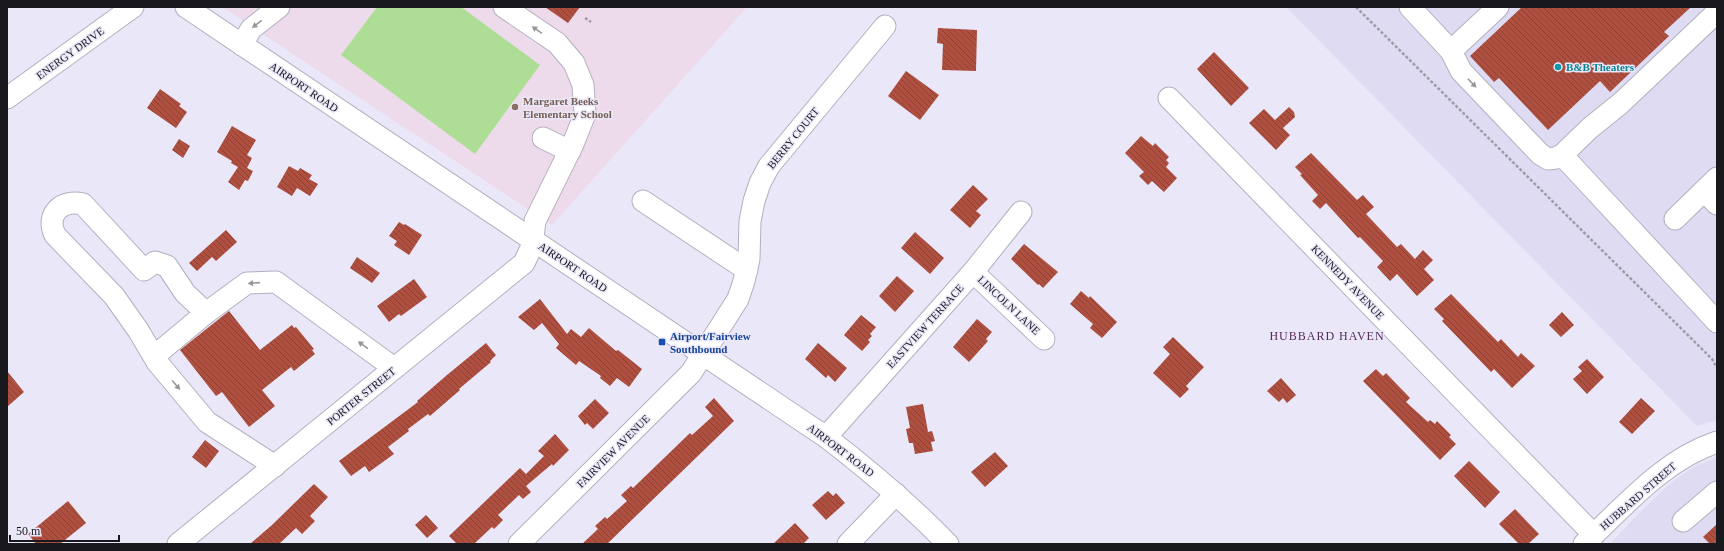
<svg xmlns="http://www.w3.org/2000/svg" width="1724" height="551" viewBox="0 0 1724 551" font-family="'Times New Roman',serif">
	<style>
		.built { fill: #dedbf2 }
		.education { fill: #eddaea }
		.garden { fill: #aede95 }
		.building { fill: url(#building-back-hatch) }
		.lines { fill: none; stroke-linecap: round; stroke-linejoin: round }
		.minor-casing { stroke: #b2b0c0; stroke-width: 23 }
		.path { stroke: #9e9ca8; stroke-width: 2.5; stroke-dasharray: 3 2; stroke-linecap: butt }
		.minor { stroke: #fff; stroke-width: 21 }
		.oneway { fill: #989799 }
		.culture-dot { fill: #0f9aa8; stroke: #eae8f8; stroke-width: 1.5 }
		.education-dot { fill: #8d6e63; stroke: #eae8f8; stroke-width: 1.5 }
		.transit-dot { fill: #1a4fb4; stroke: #eae8f8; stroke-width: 1.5 }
		.labels { text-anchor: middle; stroke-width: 3; stroke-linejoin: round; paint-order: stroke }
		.street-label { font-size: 11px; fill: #19181d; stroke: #eae8f8 }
		.culture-label { font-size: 11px; font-weight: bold; fill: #0d838f; stroke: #eae8f8; text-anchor: start }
		.education-label { font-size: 11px; font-weight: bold; fill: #785e54; stroke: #eae8f8; text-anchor: start }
		.transit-label { font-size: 11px; font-weight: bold; fill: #164399; stroke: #eae8f8; text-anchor: start }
		.neighbourhood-label { font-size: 12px; letter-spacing: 1px; fill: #582a5d; stroke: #eae8f8 }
	</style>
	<defs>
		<pattern id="building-back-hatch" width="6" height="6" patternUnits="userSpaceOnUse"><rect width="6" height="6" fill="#af4f40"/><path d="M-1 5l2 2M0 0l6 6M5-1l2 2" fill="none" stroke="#8e4135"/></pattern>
	</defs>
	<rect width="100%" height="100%" fill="#eae8f8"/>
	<g class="built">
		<path d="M 1286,7 L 1717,7 L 1717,420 L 1697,426 Z"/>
		<path d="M 1717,457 L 1717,544 L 1610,544 L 1644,508 L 1672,482 L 1692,468 Z"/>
	</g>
	<path class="education" d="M 222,7 L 747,7 L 552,225 Z"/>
	<path class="garden" d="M 377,7 L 461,7 L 540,65 L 475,154 L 341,55 Z"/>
	<g class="building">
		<path d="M 545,7 L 580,7 L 568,23 Z"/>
		<path d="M 1522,7 L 1691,7 L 1664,32 L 1669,36 L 1610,92 L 1600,81 L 1548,130 L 1499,78 L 1494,82 L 1470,56 Z"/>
		<path d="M 938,28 L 977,30 L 976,71 L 942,70 L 943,44 L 937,43 Z"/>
		<path d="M 1214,52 L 1249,88 L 1231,106 L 1197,69 Z"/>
		<path d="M 906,71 L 939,95 L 920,120 L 888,96 Z"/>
		<path d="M 160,89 L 181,104 L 179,106 L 187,112 L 176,128 L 147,108 Z"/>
		<path d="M 1289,107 L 1294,112 L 1295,117 L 1283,128 L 1290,135 L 1276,150 L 1249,123 L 1264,109 L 1275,120 Z"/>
		<path d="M 232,126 L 256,140 L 247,155 L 252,158 L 247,168 L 253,171 L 248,181 L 245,180 L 239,190 L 228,182 L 238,167 L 231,163 L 232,161 L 217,152 Z"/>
		<path d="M 1141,136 L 1153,146 L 1155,143 L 1169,157 L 1166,160 L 1169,163 L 1166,167 L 1177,178 L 1164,192 L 1152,181 L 1148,185 L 1139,176 L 1144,172 L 1125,153 Z"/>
		<path d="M 179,139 L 190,146 L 183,158 L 172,150 Z"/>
		<path d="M 1311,153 L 1357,200 L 1363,195 L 1374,207 L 1366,214 L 1397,247 L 1401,244 L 1415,259 L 1423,250 L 1433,260 L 1424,269 L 1434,280 L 1417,296 L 1397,274 L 1390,281 L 1377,267 L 1383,261 L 1360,237 L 1358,238 L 1326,203 L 1320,209 L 1312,201 L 1318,195 L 1300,175 L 1302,174 L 1295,167 Z"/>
		<path d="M 289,166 L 298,171 L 300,168 L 312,175 L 309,179 L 318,184 L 310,196 L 297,188 L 292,196 L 277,187 Z"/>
		<path d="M 973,185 L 988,199 L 976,211 L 981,215 L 970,228 L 950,210 Z"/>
		<path d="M 399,222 L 404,225 L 405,224 L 422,235 L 409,255 L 394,245 L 397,241 L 389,236 Z"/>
		<path d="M 226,230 L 237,242 L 216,261 L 212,257 L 197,271 L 189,263 Z"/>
		<path d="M 915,232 L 944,258 L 930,274 L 901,248 Z"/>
		<path d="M 1024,244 L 1058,272 L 1043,288 L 1039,284 L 1038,285 L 1011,259 Z"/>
		<path d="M 357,257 L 380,273 L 372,283 L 350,268 Z"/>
		<path d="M 897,276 L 914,291 L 895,312 L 879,296 Z"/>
		<path d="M 414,279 L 427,297 L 401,316 L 399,314 L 389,322 L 377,306 Z"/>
		<path d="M 1081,291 L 1089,298 L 1090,296 L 1117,322 L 1102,338 L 1090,328 L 1093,324 L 1070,304 Z"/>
		<path d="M 1451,294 L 1498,342 L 1501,339 L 1518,357 L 1521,353 L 1535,366 L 1512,388 L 1494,369 L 1491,372 L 1442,321 L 1444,319 L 1434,309 Z"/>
		<path d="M 540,299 L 567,334 L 571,329 L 581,337 L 589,328 L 616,351 L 618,350 L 642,369 L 629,387 L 617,378 L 610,386 L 600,378 L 601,376 L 579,361 L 576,365 L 556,348 L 559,344 L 542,323 L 534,330 L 518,317 Z"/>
		<path d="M 229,311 L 260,350 L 292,325 L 294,328 L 296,327 L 314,349 L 312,350 L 315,354 L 294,371 L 291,367 L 262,390 L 275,406 L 249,427 L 222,392 L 216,396 L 180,350 Z"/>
		<path d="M 1562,312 L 1574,325 L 1561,337 L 1549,325 Z"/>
		<path d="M 861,315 L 876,327 L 870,334 L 872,336 L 868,340 L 870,342 L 862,351 L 844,335 Z"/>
		<path d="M 977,319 L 992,332 L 986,339 L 988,341 L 969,362 L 953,347 Z"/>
		<path d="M 1173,337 L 1204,367 L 1186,386 L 1189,389 L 1180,398 L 1153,373 L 1170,354 L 1163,347 Z"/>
		<path d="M 486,343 L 496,355 L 490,361 L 491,362 L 459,389 L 460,390 L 430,416 L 428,414 L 408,429 L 409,431 L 388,447 L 394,454 L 369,472 L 365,466 L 351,476 L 339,461 L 418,402 L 417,401 L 447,375 Z"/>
		<path d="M 818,343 L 847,368 L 835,382 L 828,375 L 826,378 L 805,359 Z"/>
		<path d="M 1587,359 L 1604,377 L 1587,394 L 1573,379 L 1582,371 L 1578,367 Z"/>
		<path d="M 1376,369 L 1383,376 L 1386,373 L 1410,398 L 1406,402 L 1428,422 L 1430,420 L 1435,424 L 1437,421 L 1451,435 L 1449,437 L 1456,444 L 1440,460 L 1363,381 Z"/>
		<path d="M 7,371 L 24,392 L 7,407 Z"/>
		<path d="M 1281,378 L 1296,395 L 1287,403 L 1283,398 L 1279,402 L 1267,391 Z"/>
		<path d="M 714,398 L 734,421 L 607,544 L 582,544 L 598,529 L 595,526 L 605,517 L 607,519 L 627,501 L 621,495 L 631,486 L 633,488 L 690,433 L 692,435 L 713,416 L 705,407 Z"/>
		<path d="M 1641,398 L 1655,411 L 1632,434 L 1619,422 Z"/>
		<path d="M 595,399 L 609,413 L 593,429 L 587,423 L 585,425 L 578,416 Z"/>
		<path d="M 923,404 L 928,432 L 932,431 L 935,441 L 931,442 L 933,451 L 915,454 L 913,443 L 909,443 L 906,429 L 910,428 L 906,407 Z"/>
		<path d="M 555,434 L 569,450 L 553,466 L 552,464 L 526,486 L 531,492 L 523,499 L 519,495 L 498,515 L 503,520 L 494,529 L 492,527 L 474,544 L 457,544 L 449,536 L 520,468 L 526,474 L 544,456 L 538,451 Z"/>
		<path d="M 205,440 L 219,451 L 206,468 L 192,457 Z"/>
		<path d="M 995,452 L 1008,466 L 985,487 L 971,472 Z"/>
		<path d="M 1469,461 L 1500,492 L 1485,508 L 1454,476 Z"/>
		<path d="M 314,484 L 328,497 L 310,516 L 315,521 L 302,534 L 296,528 L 279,544 L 250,544 L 272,525 Z"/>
		<path d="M 828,491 L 833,496 L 836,493 L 845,503 L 826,520 L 812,505 Z"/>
		<path d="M 68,501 L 86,523 L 60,544 L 36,544 L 28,534 Z"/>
		<path d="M 1515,509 L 1539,534 L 1528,544 L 1519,544 L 1499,524 Z"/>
		<path d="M 426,515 L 438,528 L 427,538 L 415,525 Z"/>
		<path d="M 795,523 L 809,538 L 803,544 L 773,544 Z"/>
		<path d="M 1717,524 L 1717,544 L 1710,544 L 1703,537 Z"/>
	</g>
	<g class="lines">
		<g class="minor-casing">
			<g id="minor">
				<path d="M 186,7 L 826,437 C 869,470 910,505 948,544"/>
				<path d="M 1410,7 L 1451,51 L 1461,71 L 1540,154 L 1548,159 L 1556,158 L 1562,155 L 1590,128 L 1621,103 L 1717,12"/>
				<path d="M 242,45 L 251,29 L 279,7"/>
				<path d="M 1451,51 L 1498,7"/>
				<path d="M 7,98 L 133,7"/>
				<path d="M 1169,98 L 1594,535"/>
				<path d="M 543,138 L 570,151"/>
				<path d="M 1562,155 L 1717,322"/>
				<path d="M 1704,191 L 1717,204"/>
				<path d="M 643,201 L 747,270"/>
				<path d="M 1675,219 L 1717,178"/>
				<path d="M 973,272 L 1044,339"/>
				<path d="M 157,362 L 138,330 L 114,296 L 55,235 C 45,214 62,199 83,204 L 144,270 L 155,262 L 167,266 L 185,293 L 206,313"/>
				<path d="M 826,437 L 973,272 L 1021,212"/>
				<path d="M 275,466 L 207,422 L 157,362 L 158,353 L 206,313 L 247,283 L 276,282 L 394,368"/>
				<path d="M 1683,521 L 1717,492"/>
				<path d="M 178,544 L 524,263 L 532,246 L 535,221 L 573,144 L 585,114 L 583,85 L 574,63 L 557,43 L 504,7"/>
				<path d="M 519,544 L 691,373 L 738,299 L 744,281 L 749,259 L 750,221 L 754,201 L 760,183 L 769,166 L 885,26"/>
				<path d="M 848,544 L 896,494"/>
				<path d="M 1584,544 C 1625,506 1663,460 1717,442"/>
			</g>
		</g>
		<g class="path">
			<path d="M 1356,7 L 1712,359 L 1717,368"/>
			<path d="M 585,18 L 591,22"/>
		</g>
		<use href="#minor" class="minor"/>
	</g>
	<defs><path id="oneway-solid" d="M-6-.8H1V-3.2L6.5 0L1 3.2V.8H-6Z"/></defs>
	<g class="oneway">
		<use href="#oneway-solid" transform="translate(257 24) rotate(142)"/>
		<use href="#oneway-solid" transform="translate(537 30) rotate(-146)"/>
		<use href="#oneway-solid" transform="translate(1472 83) rotate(46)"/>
		<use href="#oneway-solid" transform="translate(254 283) rotate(176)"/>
		<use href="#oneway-solid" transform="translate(363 345) rotate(-144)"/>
		<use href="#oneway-solid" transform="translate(176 385) rotate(50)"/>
	</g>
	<circle class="culture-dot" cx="1558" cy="67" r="4"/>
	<circle class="education-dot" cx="515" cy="107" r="4"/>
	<rect class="transit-dot" x="658" y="338" width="8" height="8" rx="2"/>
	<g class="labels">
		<g class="street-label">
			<text transform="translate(70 53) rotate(-36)" y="4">ENERGY DRIVE</text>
			<text transform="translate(304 87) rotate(34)" y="4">AIRPORT ROAD</text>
			<text transform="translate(793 138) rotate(-51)" y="4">BERRY COURT</text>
			<text transform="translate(573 267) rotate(34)" y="4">AIRPORT ROAD</text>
			<text transform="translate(1348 282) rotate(46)" y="4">KENNEDY AVENUE</text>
			<text transform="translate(1009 305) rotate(43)" y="4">LINCOLN LANE</text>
			<text transform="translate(925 326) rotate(-48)" y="4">EASTVIEW TERRACE</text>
			<text transform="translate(361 396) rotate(-39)" y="4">PORTER STREET</text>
			<text transform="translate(841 450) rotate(37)" y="4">AIRPORT ROAD</text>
			<text transform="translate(613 451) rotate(-45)" y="4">FAIRVIEW AVENUE</text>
			<text transform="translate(1638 496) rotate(-41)" y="4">HUBBARD STREET</text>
		</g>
		<g class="culture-label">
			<text x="1566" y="71">B&amp;B Theaters</text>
		</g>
		<g class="education-label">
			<text x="523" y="105">Margaret Beeks<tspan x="523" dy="13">Elementary School</tspan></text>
		</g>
		<g class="transit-label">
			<text x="670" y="340">Airport/Fairview<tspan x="670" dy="13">Southbound</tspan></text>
		</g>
		<g class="neighbourhood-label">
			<text x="1327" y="340">HUBBARD HAVEN</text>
		</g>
	</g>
	<rect width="1724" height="551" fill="none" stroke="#19181d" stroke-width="16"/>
	<path d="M10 535v6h109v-6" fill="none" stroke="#19181d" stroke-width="2"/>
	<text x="16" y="535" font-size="12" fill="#19181d" stroke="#eae8f8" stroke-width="3" paint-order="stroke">50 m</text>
</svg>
